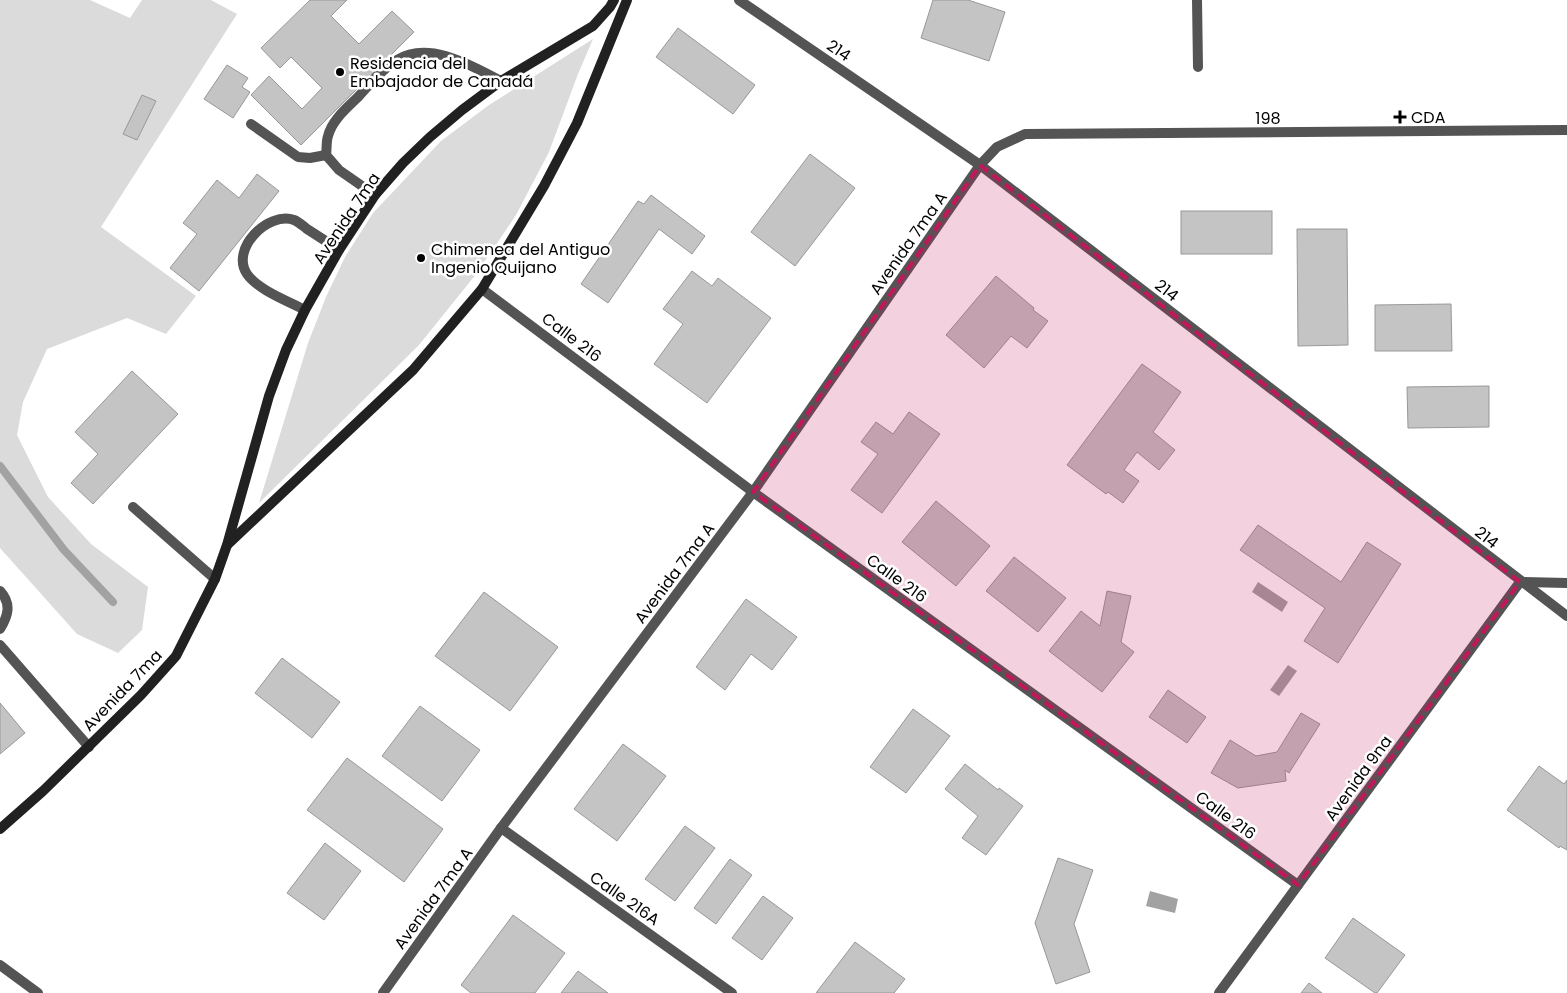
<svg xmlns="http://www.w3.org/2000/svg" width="1567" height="993" viewBox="0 0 1567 993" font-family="Poppins,sans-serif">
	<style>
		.green { fill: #dbdbdb }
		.water { fill: #a2a2a2 }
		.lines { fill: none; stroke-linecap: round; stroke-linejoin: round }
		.stream { stroke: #a2a2a2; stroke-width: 8 }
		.building { fill: #c4c4c4; stroke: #989898 }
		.service { stroke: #545454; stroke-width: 10 }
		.minor { stroke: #545454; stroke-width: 10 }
		.tertiary { stroke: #545454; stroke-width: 10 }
		.secondary { stroke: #212121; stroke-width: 10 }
		.marked { fill: #c2185b; fill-opacity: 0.2; stroke: #c2185b; stroke-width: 4; stroke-dasharray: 10 6; stroke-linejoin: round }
		.poi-dot { fill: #000; stroke: #fff; stroke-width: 2 }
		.labels { text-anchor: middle; stroke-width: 5; stroke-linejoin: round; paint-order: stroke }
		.street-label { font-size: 16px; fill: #000; stroke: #fff }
		.poi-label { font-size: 16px; fill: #000; stroke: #fff; text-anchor: start }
	</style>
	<rect width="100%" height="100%" fill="#fff"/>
	<g class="green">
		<path d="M 0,0 L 90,0 L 130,18 L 142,0 L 211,0 L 237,14 L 101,227 L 196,296 L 166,334 L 127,318 L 47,349 L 23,402 L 17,435 L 48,497 L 91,544 L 148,587 L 142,630 L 118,653 L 77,634 L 0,548 Z"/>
		<path d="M 593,39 L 578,74 L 549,152 L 516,215 L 477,273 L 419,345 L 259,503 L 308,343 L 326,297 L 345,257 L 373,213 L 441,141 L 489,105 Z"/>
	</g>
	<g class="water">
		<path d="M 1258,582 L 1288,602 L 1282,612 L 1252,592 Z"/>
		<path d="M 1288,665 L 1297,671 L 1279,696 L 1270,690 Z"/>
		<path d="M 1150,891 L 1178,899 L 1175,913 L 1146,906 Z"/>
	</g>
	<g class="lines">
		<path class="stream" d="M 0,466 L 64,550 L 113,602"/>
	</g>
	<g class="building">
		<path d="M 310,0 L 347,0 L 331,16 L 359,44 L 392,11 L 414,32 L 301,145 L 251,95 L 269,76 L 302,109 L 322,88 L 291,57 L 280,68 L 261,48 Z"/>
		<path d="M 933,0 L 968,0 L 1005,12 L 989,61 L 921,38 Z"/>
		<path d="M 678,28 L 755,85 L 733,114 L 656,57 Z"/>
		<path d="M 227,65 L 248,78 L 242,87 L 250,92 L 233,118 L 204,99 Z"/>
		<path d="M 142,95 L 156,101 L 137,140 L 123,134 Z"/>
		<path d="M 810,154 L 855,188 L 795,266 L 751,232 Z"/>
		<path d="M 257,174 L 279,191 L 199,291 L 170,268 L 197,234 L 183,223 L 217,180 L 239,198 Z"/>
		<path d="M 651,195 L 705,236 L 692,254 L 659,229 L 608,303 L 581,284 L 638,201 L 644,204 Z"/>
		<rect x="1181" y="211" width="91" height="43"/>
		<path d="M 1297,229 L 1347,229 L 1348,345 L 1298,346 Z"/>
		<path d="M 692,271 L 712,286 L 718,278 L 771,318 L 707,403 L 654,364 L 683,324 L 663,309 Z"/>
		<path d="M 996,276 L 1034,308 L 1033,310 L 1048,321 L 1027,348 L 1011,336 L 984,368 L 946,335 Z"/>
		<path d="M 1451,304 L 1452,351 L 1375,351 L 1375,305 Z"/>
		<path d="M 1142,364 L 1181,392 L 1153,432 L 1175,450 L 1159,470 L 1137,452 L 1124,470 L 1139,481 L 1123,503 L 1108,492 L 1106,494 L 1067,465 Z"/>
		<path d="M 132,371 L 178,414 L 93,504 L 71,483 L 98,454 L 75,432 Z"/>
		<path d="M 1489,386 L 1489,427 L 1408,428 L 1407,387 Z"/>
		<path d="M 909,412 L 940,434 L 882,513 L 851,490 L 878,454 L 861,442 L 876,422 L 893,434 Z"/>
		<path d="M 936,501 L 990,546 L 956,586 L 902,542 Z"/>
		<path d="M 1258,525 L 1341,582 L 1367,542 L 1401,564 L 1338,663 L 1304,641 L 1325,608 L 1240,550 Z"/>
		<path d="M 1014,557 L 1066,598 L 1038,632 L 986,591 Z"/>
		<path d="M 1107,591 L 1131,596 L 1121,642 L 1134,652 L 1102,692 L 1049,651 L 1081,611 L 1100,626 Z"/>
		<path d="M 484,592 L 558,647 L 510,711 L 435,656 Z"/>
		<path d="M 746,599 L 797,637 L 772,670 L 751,654 L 725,690 L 696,667 Z"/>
		<path d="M 282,658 L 340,702 L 312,738 L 255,693 Z"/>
		<path d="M 1168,690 L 1206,717 L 1187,743 L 1149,717 Z"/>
		<path d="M 0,703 L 25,733 L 0,754 Z"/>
		<path d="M 420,706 L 480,750 L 442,801 L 382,756 Z"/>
		<path d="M 913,709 L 950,736 L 906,793 L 870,767 Z"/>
		<path d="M 1301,713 L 1320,724 L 1289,773 L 1285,770 L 1286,781 L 1238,788 L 1211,773 L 1230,740 L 1256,756 L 1277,752 Z"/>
		<path d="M 623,744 L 666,776 L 617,841 L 574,809 Z"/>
		<path d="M 347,758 L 443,829 L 404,882 L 307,810 Z"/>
		<path d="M 965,764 L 998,790 L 999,788 L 1023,806 L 986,855 L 962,838 L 978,816 L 945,789 Z"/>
		<path d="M 1539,766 L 1564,784 L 1567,780 L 1567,850 L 1560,846 L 1559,848 L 1507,810 Z"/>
		<path d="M 685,826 L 715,848 L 675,901 L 645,879 Z"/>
		<path d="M 325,843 L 361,871 L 324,920 L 287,893 Z"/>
		<path d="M 1058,858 L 1093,870 L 1074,924 L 1090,972 L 1056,984 L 1035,923 Z"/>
		<path d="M 730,859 L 752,875 L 716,924 L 694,908 Z"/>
		<path d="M 763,896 L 793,918 L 762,960 L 732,938 Z"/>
		<path d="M 513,915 L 565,953 L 535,993 L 471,993 L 461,985 Z"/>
		<path d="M 1353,918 L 1405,955 L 1377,993 L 1375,993 L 1325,958 Z"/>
		<path d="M 855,942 L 905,979 L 894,993 L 816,993 Z"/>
		<path d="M 578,971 L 608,993 L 561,993 Z"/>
		<path d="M 1309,983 L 1322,993 L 1301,993 Z"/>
	</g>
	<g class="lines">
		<g class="service">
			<path d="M 1197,0 L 1198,67"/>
			<path d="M 251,124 L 298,157 L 310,158 L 326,155"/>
			<path d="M 375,195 L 339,170 L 326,155 C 327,149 326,142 328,136 C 332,120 347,108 358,97 C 370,84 382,69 397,60 C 429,40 472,66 501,81"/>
			<path d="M 305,310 C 288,301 258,290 247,274 C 230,249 268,211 294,220 C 299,222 303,226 307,229 C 318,236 329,243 339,250"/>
			<path d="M 133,507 L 215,579"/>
			<path d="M 0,591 C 12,604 8,616 0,629"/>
			<path d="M 0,645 L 89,747"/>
		</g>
		<g class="minor">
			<path d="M 482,289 L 753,492 L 1298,885"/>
			<path d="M 501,828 L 732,993"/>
			<path d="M 0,965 L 38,993"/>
			<path d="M 383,993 L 501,828 L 753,492 L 980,165 L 997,147 L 1025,134 L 1567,130"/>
			<path d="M 1219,993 L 1520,582 L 1567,583"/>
		</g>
		<path class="tertiary" d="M 739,0 L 980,165 L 1567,616"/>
		<g class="secondary">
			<path d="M 228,544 L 413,370 L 482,289 L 544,186 L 577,123 L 627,0"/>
			<path d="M 0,829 L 43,791 L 141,695 L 176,656 L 215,579 L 227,545 L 269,396 L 286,350 L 305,310 L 339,250 L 375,195 L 403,163 L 430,137 L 462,110 L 501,81 L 593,26 L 610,7 L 614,0"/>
		</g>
	</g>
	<path class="marked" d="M 980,165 L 1520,582 L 1298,885 L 753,492 Z"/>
	<g class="poi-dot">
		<circle cx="340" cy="72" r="5"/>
		<path d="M1397.5 109.5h5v5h5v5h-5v5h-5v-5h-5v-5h5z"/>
		<circle cx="421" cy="258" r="5"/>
	</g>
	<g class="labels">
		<g class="street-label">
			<text transform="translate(839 50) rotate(34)" y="6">214</text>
			<text x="1268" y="124">198</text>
			<text transform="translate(346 218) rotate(-56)" y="6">Avenida 7ma</text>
			<text transform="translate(908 243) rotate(-55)" y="6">Avenida 7ma A</text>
			<text transform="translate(1167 290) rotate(38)" y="6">214</text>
			<text transform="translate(572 337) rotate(37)" y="6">Calle 216</text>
			<text transform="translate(1487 537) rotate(38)" y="6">214</text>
			<text transform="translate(674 573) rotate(-53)" y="6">Avenida 7ma A</text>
			<text transform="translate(897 578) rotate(36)" y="6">Calle 216</text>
			<text transform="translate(122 690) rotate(-46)" y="6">Avenida 7ma</text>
			<text transform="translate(1358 778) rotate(-54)" y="6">Avenida 9na</text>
			<text transform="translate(1226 815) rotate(36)" y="6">Calle 216</text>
			<text transform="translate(433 898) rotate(-54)" y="6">Avenida 7ma A</text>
			<text transform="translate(625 898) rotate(35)" y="6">Calle 216A</text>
		</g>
		<g class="poi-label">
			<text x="350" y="69">Residencia del<tspan x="350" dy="18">Embajador de Canadá</tspan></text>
			<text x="1411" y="123">CDA</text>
			<text x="431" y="255">Chimenea del Antiguo<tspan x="431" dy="18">Ingenio Quijano</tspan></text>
		</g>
	</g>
</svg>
